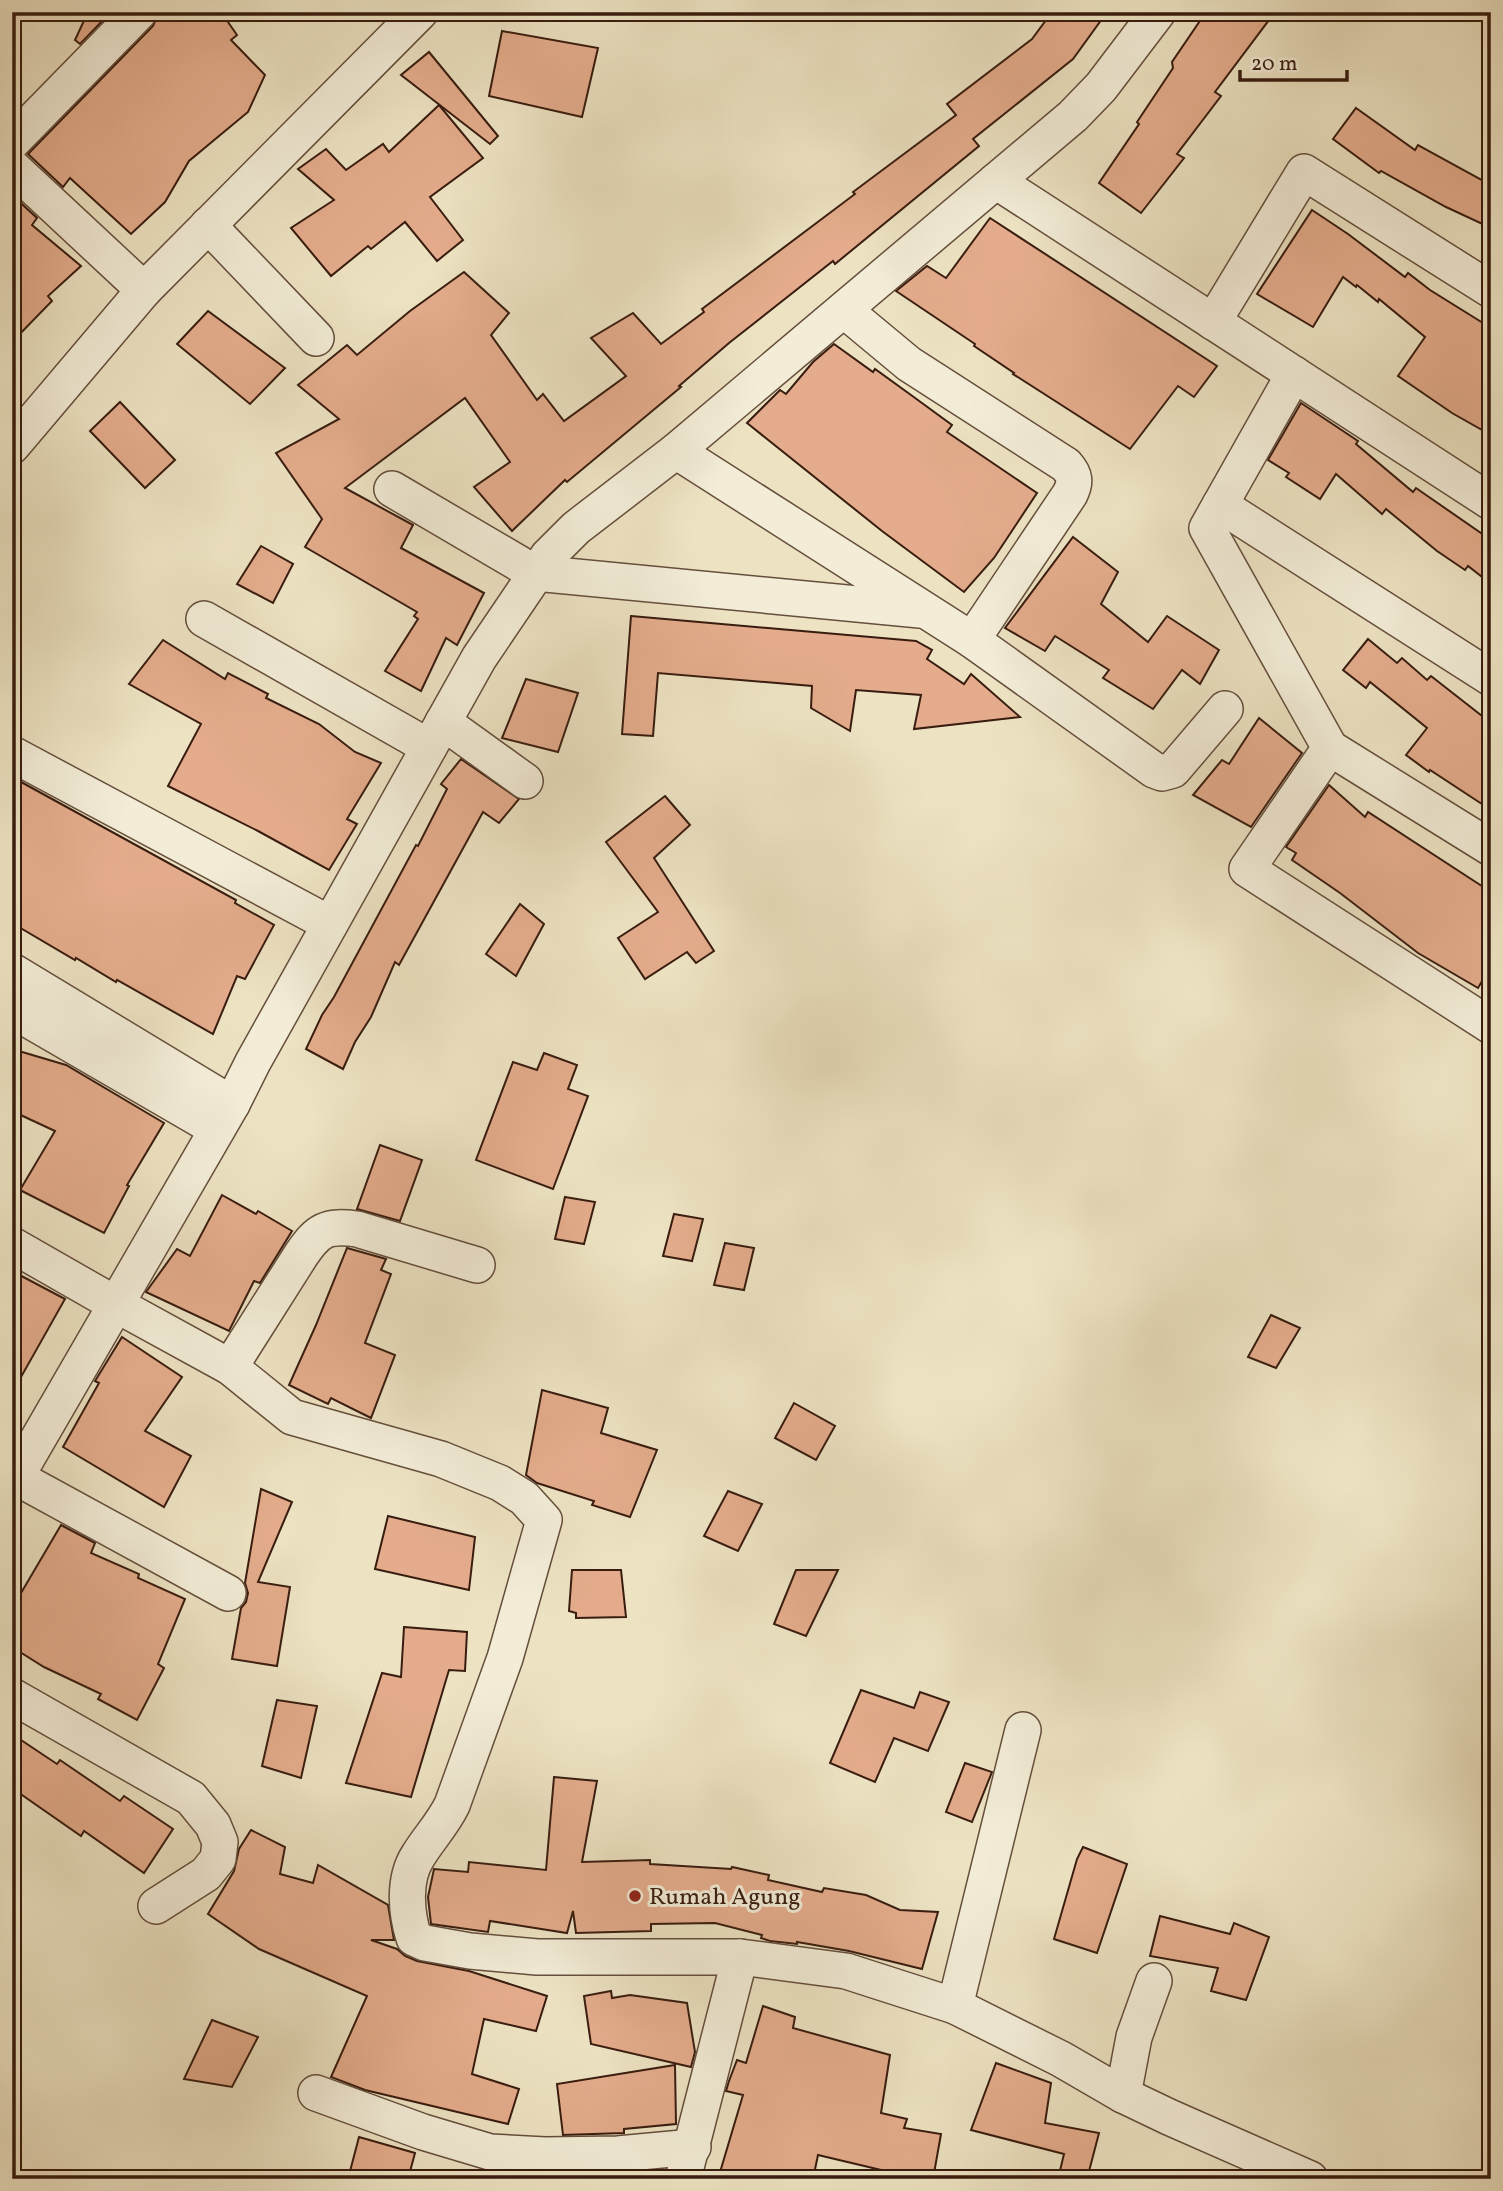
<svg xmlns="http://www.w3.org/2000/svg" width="1503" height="2191" viewBox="0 0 1503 2191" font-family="Vollkorn,serif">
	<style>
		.building { fill: #e4ac8c; stroke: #381c0f; stroke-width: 2 }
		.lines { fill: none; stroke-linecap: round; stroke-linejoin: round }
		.street-casing { stroke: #654e3c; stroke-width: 38 }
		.street { stroke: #f3edd8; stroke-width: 35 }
		.poi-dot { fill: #8f2418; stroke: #f3edd8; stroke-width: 2.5 }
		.labels { text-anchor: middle; stroke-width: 6; stroke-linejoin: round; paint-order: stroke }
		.poi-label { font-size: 24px; fill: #381c0f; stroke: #f3edd8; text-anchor: start }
	</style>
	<rect width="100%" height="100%" fill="#ede3c3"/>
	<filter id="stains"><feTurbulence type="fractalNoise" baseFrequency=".00286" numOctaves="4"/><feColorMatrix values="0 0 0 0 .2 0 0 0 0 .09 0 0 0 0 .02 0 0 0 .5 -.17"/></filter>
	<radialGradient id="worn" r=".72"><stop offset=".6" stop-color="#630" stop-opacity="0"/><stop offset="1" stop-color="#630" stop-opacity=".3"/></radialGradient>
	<g class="building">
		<path d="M 88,12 L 111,12 L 80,44 L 75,40 Z"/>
		<path d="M 159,12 L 221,12 L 237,35 L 231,40 L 265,75 L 248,112 L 189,161 L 165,202 L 131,234 L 70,178 L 63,187 L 28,154 L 153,26 Z"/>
		<path d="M 1052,12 L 1107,12 L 1073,59 L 973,139 L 979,146 L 835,264 L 833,261 L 729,343 L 679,386 L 681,387 L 567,482 L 565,480 L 512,531 L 474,487 L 510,462 L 465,398 L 345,488 L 413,525 L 401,548 L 484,593 L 457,645 L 446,638 L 421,691 L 385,671 L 418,619 L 414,616 L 417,612 L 305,547 L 322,519 L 276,453 L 339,419 L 298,385 L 347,345 L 357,355 L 410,311 L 464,272 L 509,313 L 491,335 L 537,400 L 543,394 L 564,421 L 626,376 L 591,338 L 633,313 L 661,344 L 704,312 L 702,309 L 855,194 L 853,192 L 956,115 L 947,104 L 1032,39 Z"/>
		<path d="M 1206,12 L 1275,12 L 1215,92 L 1221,96 L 1177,154 L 1184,158 L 1141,213 L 1099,183 L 1139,124 L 1137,122 L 1173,68 L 1172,62 Z"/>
		<path d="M 502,31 L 598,48 L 582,117 L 489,96 Z"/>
		<path d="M 429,52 L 498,136 L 490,144 L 401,75 Z"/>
		<path d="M 439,105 L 483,158 L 430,197 L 463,240 L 437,261 L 405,222 L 371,249 L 368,246 L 331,276 L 291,228 L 334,200 L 298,169 L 326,149 L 346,170 L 383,144 L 389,152 Z"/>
		<path d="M 1356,108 L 1415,150 L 1418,145 L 1491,185 L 1491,228 L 1446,207 L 1381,171 L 1379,173 L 1333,139 Z"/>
		<path d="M 12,195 L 37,218 L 32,225 L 81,266 L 48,296 L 52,301 L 12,342 Z"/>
		<path d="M 1312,210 L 1348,234 L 1405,277 L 1408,273 L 1430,290 L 1491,328 L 1491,435 L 1452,413 L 1398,376 L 1425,337 L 1379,299 L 1378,302 L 1357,285 L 1356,287 L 1343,277 L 1313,327 L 1257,294 Z"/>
		<path d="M 990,218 L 1217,366 L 1194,397 L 1178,386 L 1130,449 L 1013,374 L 1014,373 L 974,346 L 975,344 L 896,291 L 927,266 L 946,278 Z"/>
		<path d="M 208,311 L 285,368 L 250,404 L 177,344 Z"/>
		<path d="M 834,344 L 873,372 L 875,369 L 911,395 L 952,425 L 947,432 L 1037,493 L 994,558 L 964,592 L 882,531 L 747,423 L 780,390 L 786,394 L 813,362 Z"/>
		<path d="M 120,402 L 175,460 L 145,488 L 90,431 Z"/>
		<path d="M 1301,403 L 1358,441 L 1356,444 L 1413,492 L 1416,488 L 1491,540 L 1491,584 L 1468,566 L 1465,570 L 1437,551 L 1386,509 L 1382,514 L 1336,474 L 1320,499 L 1286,477 L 1289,473 L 1268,460 Z"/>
		<path d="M 1073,537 L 1118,572 L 1101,604 L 1148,642 L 1167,616 L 1219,650 L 1200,684 L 1182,670 L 1153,709 L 1103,678 L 1109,670 L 1055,636 L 1045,651 L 1005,628 Z"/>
		<path d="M 261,546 L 293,564 L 273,603 L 237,584 Z"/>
		<path d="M 631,616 L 916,641 L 932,650 L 927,659 L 964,684 L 971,674 L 1020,717 L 914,729 L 921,695 L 856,690 L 850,731 L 811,708 L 812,686 L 658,673 L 653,736 L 622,734 Z"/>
		<path d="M 1368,639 L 1397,663 L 1402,658 L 1427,680 L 1431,676 L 1491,723 L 1491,810 L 1430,770 L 1429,772 L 1406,755 L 1427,728 L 1370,682 L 1366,688 L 1343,670 Z"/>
		<path d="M 163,640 L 225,679 L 228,673 L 268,694 L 266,698 L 319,724 L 355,752 L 381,763 L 347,819 L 357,824 L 329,870 L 258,831 L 168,786 L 201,724 L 129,684 Z"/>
		<path d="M 526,679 L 578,693 L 558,752 L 502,738 Z"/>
		<path d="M 1259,718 L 1302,753 L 1251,827 L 1193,795 L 1222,760 L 1229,764 Z"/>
		<path d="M 461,759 L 519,799 L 499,823 L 483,812 L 399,965 L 395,962 L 371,1017 L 355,1042 L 343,1069 L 306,1049 L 322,1015 L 334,997 L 416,845 L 418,846 L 447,789 L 441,784 Z"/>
		<path d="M 12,777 L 236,900 L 235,903 L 274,925 L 245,979 L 237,976 L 213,1034 L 117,980 L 116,982 L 76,958 L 75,960 L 12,923 Z"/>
		<path d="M 1329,785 L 1365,817 L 1368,812 L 1491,892 L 1491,966 L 1478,988 L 1418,953 L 1340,893 L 1292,860 L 1296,853 L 1286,847 Z"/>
		<path d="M 665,796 L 690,825 L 654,858 L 714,951 L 696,963 L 687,952 L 645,979 L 618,938 L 658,912 L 606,842 Z"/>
		<path d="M 520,904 L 544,924 L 516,976 L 486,954 Z"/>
		<path d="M 12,1049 L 66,1065 L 164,1123 L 127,1185 L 129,1186 L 104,1233 L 20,1190 L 55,1131 L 12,1111 Z"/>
		<path d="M 544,1053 L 577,1065 L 568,1089 L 588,1096 L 553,1189 L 476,1160 L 513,1062 L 537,1070 Z"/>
		<path d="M 380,1145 L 422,1160 L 400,1221 L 357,1209 Z"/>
		<path d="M 222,1195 L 256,1214 L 258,1211 L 292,1231 L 260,1283 L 254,1281 L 229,1331 L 146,1292 L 177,1249 L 190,1256 Z"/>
		<path d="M 565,1197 L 595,1202 L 584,1244 L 555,1239 Z"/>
		<path d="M 674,1214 L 703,1219 L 692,1261 L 663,1256 Z"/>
		<path d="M 725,1243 L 754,1248 L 744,1290 L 714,1285 Z"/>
		<path d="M 347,1248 L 386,1259 L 381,1270 L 391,1274 L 365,1343 L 395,1355 L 371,1418 L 331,1398 L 328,1404 L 289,1385 L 316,1325 Z"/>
		<path d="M 12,1271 L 65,1299 L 12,1393 Z"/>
		<path d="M 1271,1315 L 1300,1328 L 1276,1368 L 1248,1357 Z"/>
		<path d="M 122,1337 L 182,1377 L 145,1431 L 191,1456 L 164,1507 L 63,1447 L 99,1383 L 95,1381 Z"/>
		<path d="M 542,1390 L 608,1408 L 601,1433 L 657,1450 L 630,1517 L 592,1505 L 594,1501 L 537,1483 L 526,1475 Z"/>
		<path d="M 794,1403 L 835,1426 L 816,1460 L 775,1438 Z"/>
		<path d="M 261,1489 L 292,1502 L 258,1582 L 290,1587 L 277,1666 L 232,1659 L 241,1608 L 246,1602 L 248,1593 L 245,1583 Z"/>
		<path d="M 728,1491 L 762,1504 L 738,1551 L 704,1536 Z"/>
		<path d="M 388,1516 L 475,1537 L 469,1590 L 375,1569 Z"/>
		<path d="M 61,1525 L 95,1543 L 91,1553 L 139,1574 L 138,1578 L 185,1599 L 158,1664 L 164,1668 L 137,1720 L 98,1699 L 101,1694 L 44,1667 L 12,1647 L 12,1587 L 21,1593 Z"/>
		<path d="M 572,1570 L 621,1570 L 626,1617 L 576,1618 L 576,1613 L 569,1611 Z"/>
		<path d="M 796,1570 L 838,1570 L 806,1636 L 774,1624 Z"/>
		<path d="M 404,1627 L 467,1632 L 465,1671 L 449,1670 L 411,1797 L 346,1783 L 382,1673 L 401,1677 Z"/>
		<path d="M 861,1690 L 914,1708 L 920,1692 L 949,1702 L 928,1751 L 894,1738 L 875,1782 L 830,1763 Z"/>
		<path d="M 277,1700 L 317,1706 L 301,1778 L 262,1766 Z"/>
		<path d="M 12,1734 L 57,1764 L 60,1760 L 120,1801 L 124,1796 L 173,1829 L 144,1873 L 84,1831 L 81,1836 L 12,1788 Z"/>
		<path d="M 965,1763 L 992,1772 L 972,1822 L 946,1812 Z"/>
		<path d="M 554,1777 L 597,1781 L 582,1862 L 650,1860 L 650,1864 L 731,1869 L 732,1867 L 769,1875 L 768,1880 L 822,1892 L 824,1888 L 866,1895 L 900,1910 L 938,1912 L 922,1969 L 849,1951 L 797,1942 L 797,1944 L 770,1941 L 761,1938 L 762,1935 L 715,1923 L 651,1924 L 651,1931 L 576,1933 L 573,1911 L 567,1933 L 490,1921 L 488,1932 L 431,1924 L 428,1897 L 434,1869 L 468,1872 L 469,1862 L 546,1870 Z"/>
		<path d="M 251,1830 L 285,1847 L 280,1874 L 313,1883 L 318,1865 L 388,1905 L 394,1940 L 371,1940 L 397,1949 L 405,1956 L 417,1961 L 469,1971 L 547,1996 L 536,2031 L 484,2019 L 472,2074 L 519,2089 L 508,2124 L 365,2090 L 331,2077 L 367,1996 L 259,1949 L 208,1914 L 234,1871 L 239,1849 Z"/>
		<path d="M 1083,1847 L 1127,1864 L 1097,1953 L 1054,1939 L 1077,1859 Z"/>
		<path d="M 1160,1916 L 1230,1934 L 1234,1923 L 1269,1937 L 1246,2000 L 1211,1991 L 1218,1968 L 1150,1956 Z"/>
		<path d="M 611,1991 L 612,1998 L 630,1995 L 687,2003 L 695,2052 L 691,2067 L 591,2044 L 584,1996 Z"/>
		<path d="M 763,2006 L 795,2017 L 793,2028 L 890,2055 L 881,2113 L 907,2119 L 904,2128 L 941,2134 L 933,2179 L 919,2179 L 818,2155 L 813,2179 L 718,2179 L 743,2095 L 726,2091 L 729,2081 L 737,2060 L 746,2063 Z"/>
		<path d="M 212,2020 L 258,2037 L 232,2087 L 184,2079 Z"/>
		<path d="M 996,2063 L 1051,2083 L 1045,2123 L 1099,2133 L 1087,2179 L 1058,2179 L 1064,2154 L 971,2130 Z"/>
		<path d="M 675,2065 L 676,2124 L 624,2129 L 624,2133 L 563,2135 L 557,2084 Z"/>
		<path d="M 359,2137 L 415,2153 L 408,2179 L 348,2179 Z"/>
	</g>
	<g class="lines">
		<g class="street-casing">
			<g id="street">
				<path d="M 12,142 L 139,12"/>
				<path d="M 12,167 L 144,290"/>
				<path d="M 996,181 L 1491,502"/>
				<path d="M 208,225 L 316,338"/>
				<path d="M 844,310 L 909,364 L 1066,465 C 1075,475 1076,482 1070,494 L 972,640"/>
				<path d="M 1213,322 L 1304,172 L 1491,290"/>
				<path d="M 1294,374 L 1207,528 L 1330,748 L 1247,869 L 1491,1026"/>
				<path d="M 12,446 L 144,290 L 420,12"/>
				<path d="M 676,451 L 972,640 L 1154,770 L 1162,773 L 1173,770 L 1225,709"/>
				<path d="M 392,489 L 535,573 L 920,610"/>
				<path d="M 1220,505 L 1491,678"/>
				<path d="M 204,619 L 429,747"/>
				<path d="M 443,722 L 525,781"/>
				<path d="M 1330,748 L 1491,848"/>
				<path d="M 12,754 L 330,924"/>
				<path d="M 12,971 L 232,1104"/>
				<path d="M 12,1010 L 217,1129"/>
				<path d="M 12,1245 L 117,1305 L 230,1367 L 292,1417 L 441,1459 L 500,1483 L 524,1498 L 544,1520 L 505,1658 L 452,1805 C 442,1825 429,1838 418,1856 C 403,1879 406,1913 414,1938 L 425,1943 L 470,1951 L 537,1957 L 740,1957 L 846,1971 L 955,2006 L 1023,1730"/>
				<path d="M 230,1367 L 301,1255 C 318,1230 326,1225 357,1229 L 477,1265"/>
				<path d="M 12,1475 L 228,1593"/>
				<path d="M 12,1484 L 232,1104 L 253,1062 L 479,658 L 548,556 L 576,528 L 676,451 L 1073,116 L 1101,87 L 1158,12"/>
				<path d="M 12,1696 L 191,1798 L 213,1825 L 220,1842 L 218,1859 L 206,1874 L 156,1906"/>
				<path d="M 955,2006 L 1061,2059 L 1123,2095 L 1169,2117 L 1310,2179"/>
				<path d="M 316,2093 L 423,2132 L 490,2152 L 545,2155 L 618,2154 L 693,2147"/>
				<path d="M 1123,2095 L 1134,2037 L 1154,1981"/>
				<path d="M 683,2179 L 740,1957"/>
			</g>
		</g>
		<use href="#street" class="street"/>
	</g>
	<circle class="poi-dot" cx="635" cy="1896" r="7"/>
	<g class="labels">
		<g class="poi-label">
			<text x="649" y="1904">Rumah Agung</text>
		</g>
	</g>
	<rect width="1503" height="2191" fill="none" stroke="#ede3c3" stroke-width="42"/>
	<rect x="14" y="14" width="1475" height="2163" fill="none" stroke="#381c0f" stroke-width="3.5"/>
	<rect x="21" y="21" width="1461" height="2149" fill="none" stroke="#381c0f" stroke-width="2"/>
	<path d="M1240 70v10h107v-10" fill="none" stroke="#381c0f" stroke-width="3.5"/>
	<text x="1251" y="70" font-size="21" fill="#381c0f" stroke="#f3edd8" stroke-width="5" paint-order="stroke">20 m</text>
	<rect width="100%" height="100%" filter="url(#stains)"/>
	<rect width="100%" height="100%" fill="url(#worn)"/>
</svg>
